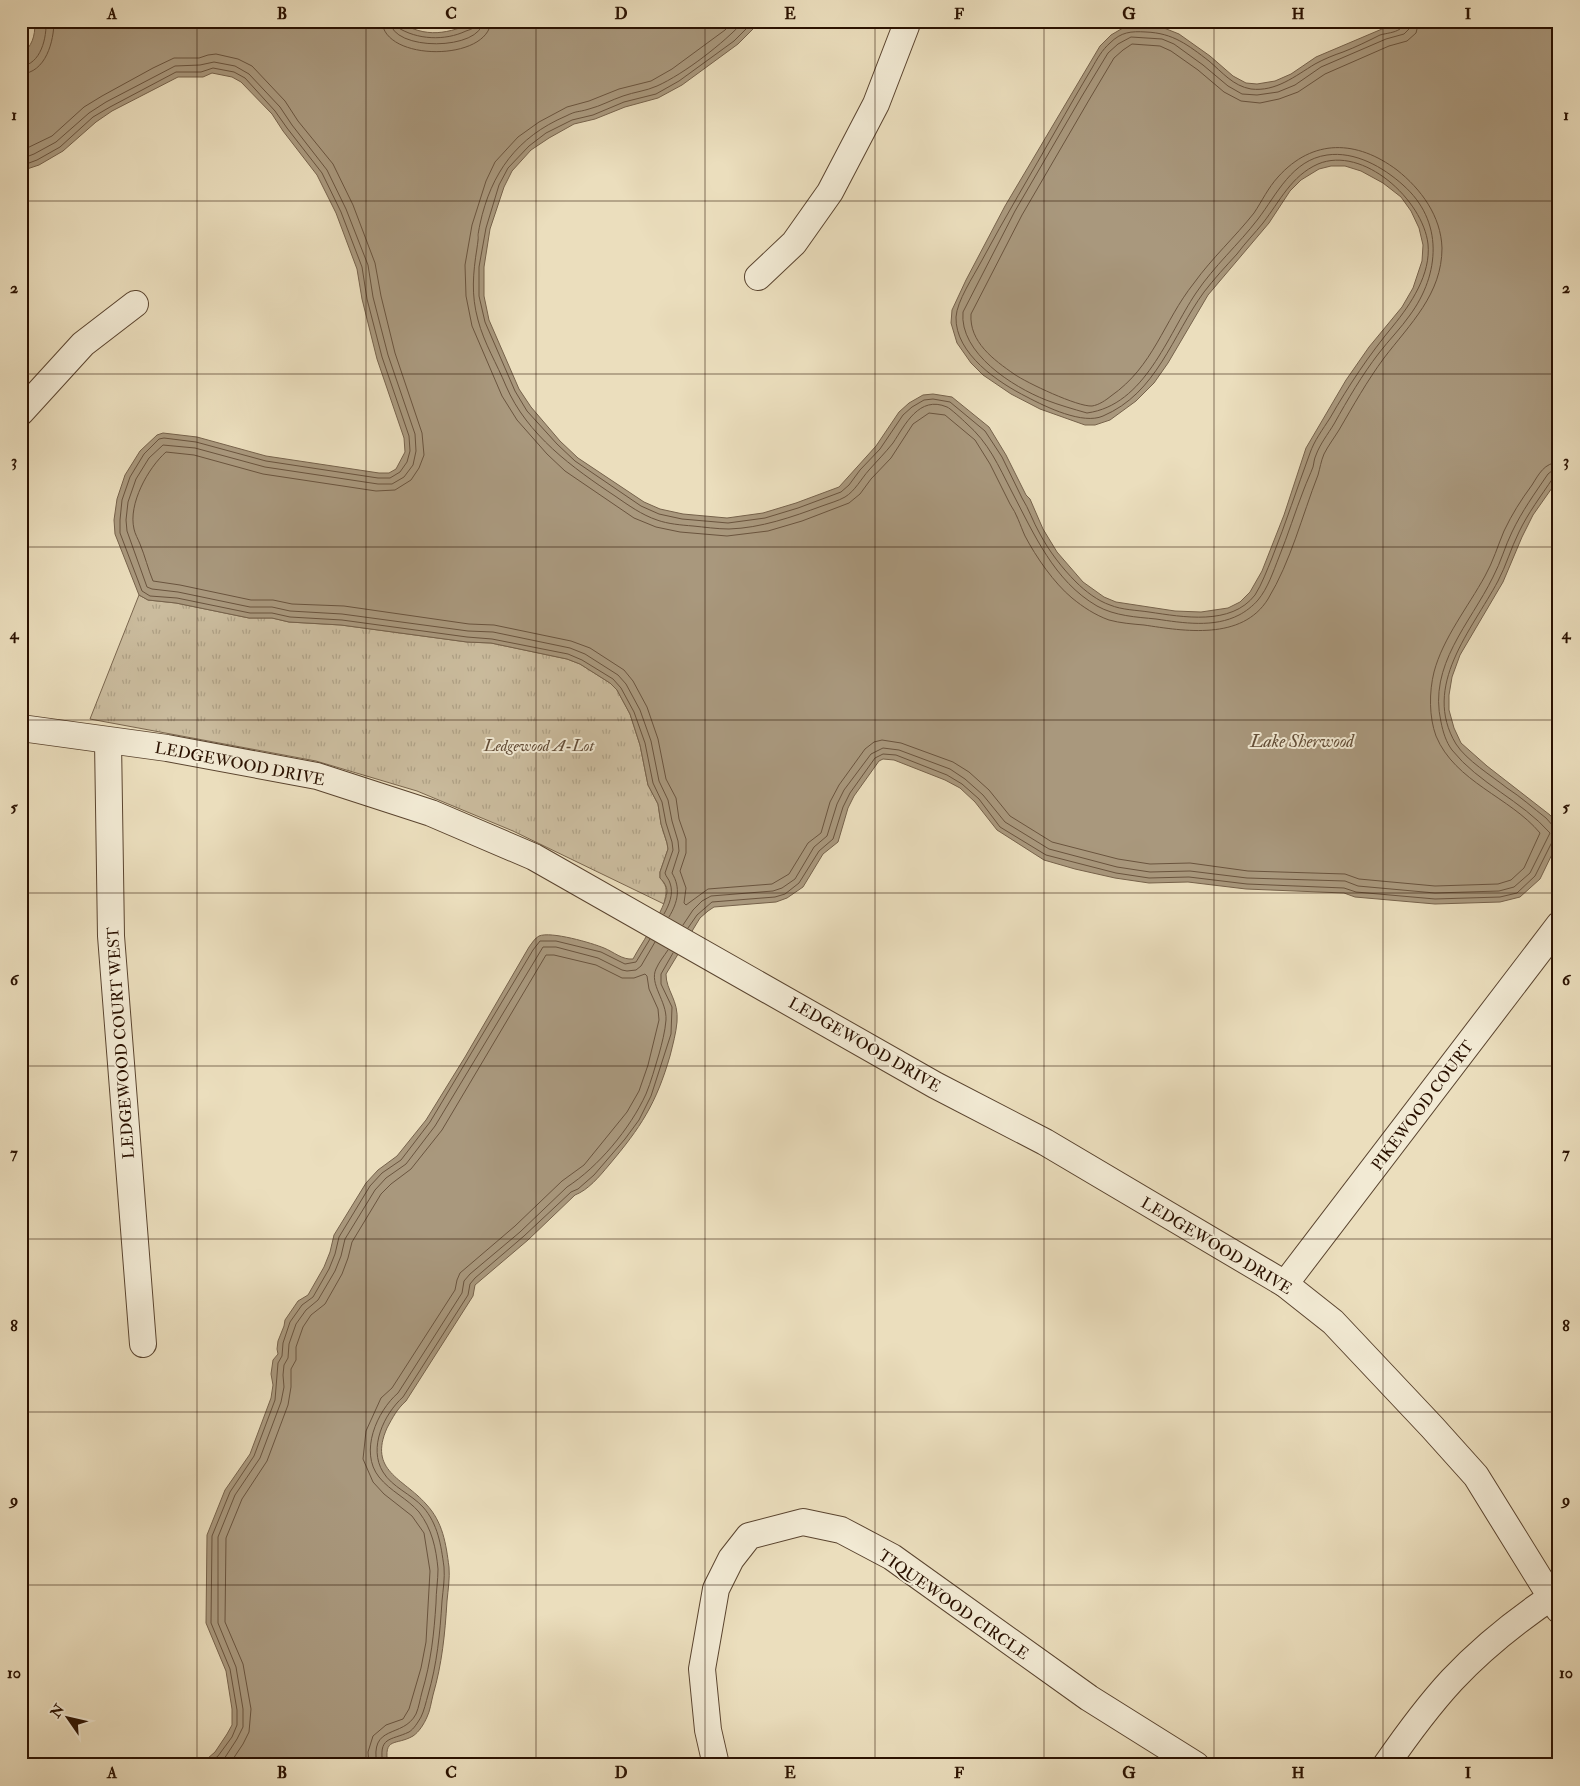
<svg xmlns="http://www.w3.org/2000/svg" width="1580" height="1786" viewBox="0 0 1580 1786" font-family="'IM FELL Double Pica',serif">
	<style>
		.park { fill: url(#park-tufts); stroke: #7a664e }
		.water { fill: #a9987d; stroke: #76624b }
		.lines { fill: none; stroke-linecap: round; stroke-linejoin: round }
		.shore { stroke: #6a543e; stroke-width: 1 }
		.minor-casing { stroke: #5a442f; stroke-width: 28 }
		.minor { stroke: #f2ead4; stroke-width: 26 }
		.grid { fill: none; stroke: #2a1100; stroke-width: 1; stroke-opacity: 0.55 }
		.labels { text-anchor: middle; stroke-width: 4; stroke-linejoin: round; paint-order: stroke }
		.park-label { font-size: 16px; font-style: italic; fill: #624c37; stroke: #f2ead4 }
		.street-label { font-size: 16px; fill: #2a1100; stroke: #f2ead4 }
		.water-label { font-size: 18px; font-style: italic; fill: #634e38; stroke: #f2ead4 }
		.neatline { fill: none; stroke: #2a1100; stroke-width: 2 }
		.grid-label { font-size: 16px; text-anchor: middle; font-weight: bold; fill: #2a1100 }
	</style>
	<defs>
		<pattern id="park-tufts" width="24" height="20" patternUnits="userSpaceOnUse" patternTransform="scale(1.25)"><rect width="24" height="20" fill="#cabb9d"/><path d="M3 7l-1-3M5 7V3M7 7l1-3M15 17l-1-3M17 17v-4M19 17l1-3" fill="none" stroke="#aea085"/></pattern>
	</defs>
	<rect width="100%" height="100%" fill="#ebdebd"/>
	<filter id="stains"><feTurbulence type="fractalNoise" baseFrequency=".004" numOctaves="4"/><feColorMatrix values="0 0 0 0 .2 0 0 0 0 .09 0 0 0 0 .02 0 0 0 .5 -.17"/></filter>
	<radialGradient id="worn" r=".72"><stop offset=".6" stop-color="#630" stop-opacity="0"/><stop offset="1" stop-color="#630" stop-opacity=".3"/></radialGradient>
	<path class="park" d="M 139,595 L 148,600 L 176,603 L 249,618 L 272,618 L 289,622 L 341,625 L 467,642 L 491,643 L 567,659 L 580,664 L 610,683 L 617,690 L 630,714 L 640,745 L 648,785 L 658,804 L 661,824 L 667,843 L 668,849 L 660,872 L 660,878 C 669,887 666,893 664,904 L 513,831 L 417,791 L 316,761 L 90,719 Z"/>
	<path class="water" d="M 35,21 L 398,21 C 426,39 448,34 477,21 L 761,21 L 738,44 L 682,85 L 658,98 L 625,107 L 595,119 L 574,124 L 549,138 L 531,150 L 512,171 L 504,187 L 490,229 L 484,267 L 484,296 L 489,320 L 519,389 L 531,407 L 560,441 L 578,458 L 644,502 L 660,509 L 683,514 L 727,518 L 763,513 L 796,503 L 839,487 L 876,446 L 899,412 L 909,403 L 923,395 L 933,394 L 952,397 L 989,427 L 1006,455 L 1026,495 L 1030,499 L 1043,529 L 1057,552 L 1083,582 L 1104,597 L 1116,602 L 1175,611 L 1201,612 L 1228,608 L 1240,602 L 1250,592 L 1262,571 L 1284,515 L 1306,448 L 1346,380 L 1369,347 L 1402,307 L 1413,288 L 1422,261 L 1423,245 L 1419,228 L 1411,211 L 1401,197 L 1383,183 L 1361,171 L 1345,166 L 1331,166 L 1319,169 L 1301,180 L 1290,191 L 1269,223 L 1208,295 L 1168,363 L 1154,383 L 1136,401 L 1110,420 L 1095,425 L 1085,425 L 1040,409 L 1011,394 L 983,375 L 971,363 L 957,343 L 951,323 L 952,310 L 966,280 L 1005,206 L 1100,46 L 1111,35 L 1128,25 L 1164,28 L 1179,34 L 1210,56 L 1233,76 L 1246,83 L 1257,84 L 1275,81 L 1291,74 L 1316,57 L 1382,29 L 1407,21 L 1559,21 L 1559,478 L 1533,515 L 1522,537 L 1503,582 L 1460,655 L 1452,677 L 1449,695 L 1449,710 L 1454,728 L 1461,743 L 1487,766 L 1550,815 L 1557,823 L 1558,842 L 1540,879 L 1520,897 L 1500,902 L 1435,904 L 1355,897 L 1344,893 L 1246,889 L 1188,882 L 1149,883 L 1115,878 L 1075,869 L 1044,860 L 997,830 L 975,802 L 960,788 L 945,780 L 894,760 L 883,759 L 879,761 L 854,796 L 848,808 L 838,842 L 823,854 L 803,887 L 787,898 L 776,902 L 714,907 L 708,911 L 700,918 L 666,974 C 666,991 679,1000 677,1022 C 676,1033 673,1044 670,1056 C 656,1104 641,1127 609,1165 C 599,1177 588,1190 575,1195 L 528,1240 L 475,1285 L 473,1296 L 406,1401 C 397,1409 393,1417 387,1428 C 368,1471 403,1478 426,1504 C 443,1522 446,1544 449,1567 C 450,1578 448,1590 447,1601 C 445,1634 442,1664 433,1695 C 431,1703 430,1711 427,1717 C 424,1724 419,1732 413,1736 C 396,1746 383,1736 388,1765 L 200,1765 L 215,1752 L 227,1734 L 232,1725 L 232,1709 L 226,1671 L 206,1623 L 207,1535 L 225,1490 L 250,1454 L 271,1398 L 273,1385 L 271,1374 L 273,1360 L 278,1354 L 277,1349 L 278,1341 L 284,1326 L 285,1320 L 298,1301 L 308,1295 L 324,1267 L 330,1252 L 334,1235 L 366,1183 L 378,1170 L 397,1156 L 426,1120 L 465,1057 L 529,947 C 532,943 535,938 539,936 C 551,931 592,943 604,948 C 614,952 622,960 633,959 C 642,942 665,910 667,892 C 667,886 664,882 660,878 L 660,872 L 668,849 L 667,843 L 661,824 L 658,804 L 648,785 L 640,745 L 630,714 L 617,690 L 610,683 L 580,664 L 567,659 L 491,643 L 467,642 L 341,625 L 289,622 L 272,618 L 249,618 L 176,603 L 148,600 L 139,595 L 115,534 L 114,520 L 117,499 L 125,475 L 140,451 L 157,435 L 163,433 L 197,437 L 266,456 L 379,473 L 389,473 L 396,469 L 405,452 L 404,438 L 377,359 L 362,299 L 357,269 L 336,213 L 317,175 L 283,131 L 272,114 L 241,82 L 232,77 L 212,73 L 203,77 L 178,77 L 112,111 L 96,122 L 63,151 L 39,165 L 21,171 L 21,57 C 32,44 35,39 35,21 Z"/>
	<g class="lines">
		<g class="shore">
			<path d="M 382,21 C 383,62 489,62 491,21"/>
			<path d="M 390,21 C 391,52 482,51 483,21"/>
			<path d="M 396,21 L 397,27 C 417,40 445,41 466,31 C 472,29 476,28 477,21"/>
			<path d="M 734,21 L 725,30 L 672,69 L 651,81 L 619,89 L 589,101 L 567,107 L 539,122 L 518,137 L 495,162 L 486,181 L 472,225 L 465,265 L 466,296 L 472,326 L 502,396 L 517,420 L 547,454 L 565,471 L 634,518 L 656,527 L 680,532 L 727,536 L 768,531 L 802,521 L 849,503 L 860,494 L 871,479 L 891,458 L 913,424 L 929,413 L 945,415 L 975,440 L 990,464 L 1010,504 C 1017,514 1020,525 1025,536 C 1036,557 1054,583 1072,598 C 1083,607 1095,615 1109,620 C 1120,623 1132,624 1144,625 C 1184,631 1242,641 1268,599 C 1291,561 1302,516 1318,475 C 1320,468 1321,461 1324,454 C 1328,446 1334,438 1339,430 C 1353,406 1367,381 1384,358 C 1410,324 1442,294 1442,248 C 1441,216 1421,189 1397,170 C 1357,140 1313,138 1278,177 C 1268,188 1262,201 1254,213 C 1235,237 1212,258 1194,283 C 1163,322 1154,366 1111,396 C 1106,400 1099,405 1092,406 C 1078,407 1027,383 1014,374 C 994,360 969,342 971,314 L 1022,215 L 1089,100 L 1114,58 L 1123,50 L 1132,44 L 1160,46 L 1171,51 L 1198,70 L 1224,92 L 1241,101 L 1260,103 L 1279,99 L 1298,92 L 1325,74 L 1389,46 L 1407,41 L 1416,33 L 1419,21"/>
			<path d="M 744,21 C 724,43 684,74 657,86 C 646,91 634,92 623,96 C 611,100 601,106 589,109 C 576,113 578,110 566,116 C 517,137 491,173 480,224 C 476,244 480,228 477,248 C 473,273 471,295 478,320 C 484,343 497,364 506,386 C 527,435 573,468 615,496 C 628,505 642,515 657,520 C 668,524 681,525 693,526 C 704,527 717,529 729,529 C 761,528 792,517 822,506 C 830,503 838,501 845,497 C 855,491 861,479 869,470 C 877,461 885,453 893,443 C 905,425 919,395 947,407 C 950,408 964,421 966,423 C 989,443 998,465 1012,492 C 1034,534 1054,581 1097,606 C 1115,616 1136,617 1156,619 C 1183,623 1214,628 1239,615 C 1245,612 1253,606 1258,600 C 1268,588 1273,572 1279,557 C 1288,535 1295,512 1304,489 C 1307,481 1310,475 1313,467 C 1314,463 1314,459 1316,455 C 1320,444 1328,434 1334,424 C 1348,399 1362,375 1379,353 C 1389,340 1401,328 1410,315 C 1440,274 1444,221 1403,185 C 1383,167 1355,151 1327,155 C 1292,160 1277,194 1258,219 C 1239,244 1214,266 1196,293 C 1167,336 1145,405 1087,413 C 1073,409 1059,405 1046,400 C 1013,387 959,353 963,312 L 1015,211 L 1082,96 L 1108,53 L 1118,44 L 1131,37 L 1162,39 L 1174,44 L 1203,65 L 1228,86 L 1242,94 L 1257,95 L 1278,92 L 1295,85 L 1321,67 L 1386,39 L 1404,34 L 1409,29 L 1411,21"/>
			<path d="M 754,21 L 734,41 L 679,81 L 656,94 L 624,102 L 593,115 L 572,120 L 546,133 L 529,146 L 508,168 L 499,185 L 486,228 L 479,267 L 479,296 L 485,322 L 515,391 L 527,411 L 557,444 L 575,461 L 641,506 L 659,514 L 682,519 L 728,523 L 765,518 L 798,508 L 841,492 L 849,485 L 860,470 L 880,449 L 903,415 L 912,407 L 924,400 L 933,399 L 950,402 L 985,431 L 1002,457 L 1022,498 C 1029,509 1033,522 1040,534 C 1049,551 1062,568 1076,582 C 1085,591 1098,601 1110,605 C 1122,610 1136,610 1149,612 C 1183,617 1231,626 1255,595 C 1262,584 1267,570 1272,558 C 1286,523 1297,488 1310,453 C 1314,441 1323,429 1330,418 C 1349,385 1369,355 1393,326 C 1411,304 1431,274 1428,244 C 1423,200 1363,145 1318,164 C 1291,176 1280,201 1263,223 C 1255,233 1245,243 1237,254 C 1226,266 1214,279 1204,292 C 1172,336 1157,393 1103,416 C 1083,425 1046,407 1027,397 C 999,383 955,354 956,317 C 957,301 973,277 981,262 C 1005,217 1031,174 1056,130 C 1068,109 1080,88 1092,68 C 1097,59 1102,50 1110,43 C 1121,32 1131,31 1146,32 C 1173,33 1188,45 1209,61 C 1222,72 1233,86 1251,89 C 1276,92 1295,76 1315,64 C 1324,59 1334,55 1343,52 C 1356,47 1368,41 1380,35 C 1387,33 1394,33 1400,29 C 1402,27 1403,24 1405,21"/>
			<path d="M 21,66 C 41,65 47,37 46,21"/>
			<path d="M 21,74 C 46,73 54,41 54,21"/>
			<path d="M 21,151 L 52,136 L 84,107 L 102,96 L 153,68 L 174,58 L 199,58 L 208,55 L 216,54 L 238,59 L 252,66 L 285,101 L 298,121 L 333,164 L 353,205 L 375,263 L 381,296 L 395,353 L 422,433 L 424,455 L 419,468 L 411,480 L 395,490 L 376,491 L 263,474 L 194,455 L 166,452 C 148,468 128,504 134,529 C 135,534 138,539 140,544 C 145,556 148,569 153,581 L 180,585 L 251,600 L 273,600 L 292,604 L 344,606 L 469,624 L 494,625 L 571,641 L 590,648 L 624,670 L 633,681 L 647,707 L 658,739 L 666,779 L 676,798 L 679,819 L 686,839 L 686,853 L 680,871 L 686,888 L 684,903 L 686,905 L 708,889 L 772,884 L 789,874 L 808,843 L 821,833 L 830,802 L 839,785 L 865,749 L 874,742 L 882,740 L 901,743 L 953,762 L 969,772 L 989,790 L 1010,816 L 1052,842 L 1118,859 L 1150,864 L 1190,863 L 1248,871 L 1345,874 L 1359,879 L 1435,886 L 1498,884 L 1511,880 L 1524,868 L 1540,833 C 1510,797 1455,782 1436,736 C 1429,717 1429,692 1434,672 C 1443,638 1468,607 1485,576 C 1493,562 1498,545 1504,531 C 1512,514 1521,500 1532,485 C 1539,474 1544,463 1559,462"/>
			<path d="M 21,159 L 34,154 L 56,142 L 89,113 L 106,102 L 175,66 L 200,65 L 214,62 L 235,66 L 249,74 L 280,107 L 292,125 L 327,170 L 346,209 L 368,265 L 373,297 L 388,355 L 415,434 L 416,451 L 413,465 L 404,477 L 392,484 L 378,484 L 265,467 L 195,448 L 163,445 L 149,458 L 136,479 L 128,502 L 126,520 L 127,531 L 147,587 L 152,589 L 178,592 L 250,607 L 272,607 L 290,611 L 342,614 L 468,631 L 493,632 L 570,648 L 585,654 L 618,675 L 626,684 L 640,710 L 651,741 L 659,781 L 668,800 L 672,821 L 678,841 L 679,851 L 672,873 C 681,888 678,902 669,917"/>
			<path d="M 21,166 L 37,160 L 60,147 L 93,117 L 110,107 L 176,72 L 201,72 L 213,68 L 234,72 L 245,78 L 275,111 L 287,128 L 322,173 L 341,212 L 362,267 L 367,299 L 382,357 L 409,436 L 410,451 L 407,462 L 400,472 L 390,478 L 378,478 L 266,461 L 196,442 L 164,438 L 159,439 L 144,454 L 130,477 L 122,500 L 120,520 L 120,533 L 142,591 L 150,596 L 177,598 L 250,613 L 272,613 L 290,617 L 342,620 L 467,637 L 492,639 L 568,654 L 582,660 L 613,679 L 621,688 L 634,712 L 645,743 L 653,783 L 662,802 L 666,823 L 672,842 L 673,850 L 665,873 C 666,877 669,879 670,883 C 674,894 669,905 664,914"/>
			<path d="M 1559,476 L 1553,478 C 1541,496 1528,513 1519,532 C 1511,548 1506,566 1498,581 C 1472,630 1421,686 1456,744 C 1466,760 1492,776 1507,788 C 1521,797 1533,808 1546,818 L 1554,827 L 1559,828"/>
			<path d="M 683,925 L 693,910 L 702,901 L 711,896 L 773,891 L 782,888 L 795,879 L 814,847 L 827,836 L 837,804 L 844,790 L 871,754 L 883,748 L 899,750 L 950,769 L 965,779 L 983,795 L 1005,822 L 1049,849 L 1117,867 L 1150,872 L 1190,871 L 1247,878 L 1345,881 L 1358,886 L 1435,893 L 1499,891 L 1514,887 L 1530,873 L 1550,833 C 1522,801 1478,783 1452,750 C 1446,742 1443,732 1441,722 C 1428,665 1470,624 1493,577 C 1501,562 1505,546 1512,532 C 1522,511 1535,493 1548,474 L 1553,470 L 1559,470"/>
			<path d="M 688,928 L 697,915 L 712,902 L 775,897 L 785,894 L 799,883 L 819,851 L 833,839 L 843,807 L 850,793 L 875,758 L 883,754 L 896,755 L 947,775 L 962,784 L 979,799 L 1000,827 L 1046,855 L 1116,873 L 1149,878 L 1189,877 L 1247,884 L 1344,888 L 1356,892 L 1435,899 L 1500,897 L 1517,893 L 1535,876 L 1552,842 L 1559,839"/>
			<path d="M 207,1765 L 218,1756 L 232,1737 L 237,1725 L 237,1710 L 230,1669 L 211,1623 L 212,1536 L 230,1492 L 254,1456 L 275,1400 L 278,1363 L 282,1356 L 283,1343 L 290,1322 L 302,1305 L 313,1297 L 329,1269 L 335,1254 L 339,1237 L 370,1186 L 382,1173 L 401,1160 L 430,1122 L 533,950 L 540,941 L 556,941 L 601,952 L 625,964 L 636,962 L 650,939"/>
			<path d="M 217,1765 L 224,1759 L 237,1739 L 243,1727 L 243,1709 L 236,1667 L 218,1623 L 218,1537 L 235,1495 L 260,1458 L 281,1402 L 284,1387 L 283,1375 L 284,1365 L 288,1358 L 289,1344 L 296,1324 L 306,1310 L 318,1300 L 335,1271 L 341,1256 L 345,1239 L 375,1190 L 386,1178 L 406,1164 L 435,1126 L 543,947 L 556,947 L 598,958 L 622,970 L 627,971 L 636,970 L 641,966 L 655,942"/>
			<path d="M 229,1765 L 243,1744 L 249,1732 L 251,1709 L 243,1664 L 225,1622 L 226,1538 L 242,1499 L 267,1461 L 288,1405 L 291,1387 L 291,1369 L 296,1360 L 296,1347 L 303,1327 L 311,1315 L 325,1304 L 342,1274 L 348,1258 L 352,1242 L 381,1194 L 391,1184 L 411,1169 L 442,1130 L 546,955 L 554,955 L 596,965 L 622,978 L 634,978 L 645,974 L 647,976 L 649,989 L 658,1009 L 659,1020 L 648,1065 L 639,1091 L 627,1112 L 584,1165 L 562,1181 L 515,1226 L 460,1273 L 457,1280 L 455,1290 L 392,1388 L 381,1398 L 366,1431 L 363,1459 L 373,1482 L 384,1494 L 412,1516 L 424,1533 L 430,1571 L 426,1642 L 421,1668 L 409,1709 L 403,1719 L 386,1725 L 373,1736 L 368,1752 L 369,1765"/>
			<path d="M 377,1765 C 369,1723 403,1739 416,1714 C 419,1707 420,1699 422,1692 C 431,1662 434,1634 436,1603 C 436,1592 438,1580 438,1569 C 436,1548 432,1529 419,1512 C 408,1499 390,1491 379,1477 C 359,1452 377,1411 398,1393 L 462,1293 L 464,1281 L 470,1274 L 520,1232 L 567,1187 C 598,1167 630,1129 646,1094 C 651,1082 655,1067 659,1054 C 662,1043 665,1032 666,1020 C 667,1001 649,984 656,969 C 659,962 664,956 668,950"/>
			<path d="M 383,1765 C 378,1736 390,1741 409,1732 C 414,1729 418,1722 421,1717 C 424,1711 426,1702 428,1695 C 437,1664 440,1634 442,1601 C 443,1590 445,1578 444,1567 C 441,1545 438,1524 423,1507 C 411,1494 392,1487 383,1472 C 368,1448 384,1414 403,1397 L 468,1295 L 470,1284 L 475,1278 L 524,1236 L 571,1192 L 578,1189 L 594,1175 L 625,1139 L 639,1120 L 651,1096 L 671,1034 L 672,1007 L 661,984 L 661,974 L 673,953"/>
		</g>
		<g class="minor-casing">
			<g id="minor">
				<path d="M 758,277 L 794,243 L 830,192 L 876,104 L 906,26 L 907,21"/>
				<path d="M 21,412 L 83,344 L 135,304"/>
				<path d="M 21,728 L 167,748 L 317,776 L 431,813 L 534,857 L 935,1085 L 1045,1142 L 1285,1284 L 1333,1322 L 1432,1427 L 1476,1476 L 1559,1610"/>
				<path d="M 108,741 L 111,936 L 143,1344"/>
				<path d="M 1285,1284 L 1559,925"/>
				<path d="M 716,1765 L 708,1730 L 702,1669 L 716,1589 L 731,1559 L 749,1536 L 803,1522 L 841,1530 L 892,1557 L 1089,1698 L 1196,1765"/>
				<path d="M 1386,1765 C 1406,1736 1428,1706 1452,1680 C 1483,1647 1521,1617 1559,1592"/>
			</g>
		</g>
		<use href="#minor" class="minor"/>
	</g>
	<path class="grid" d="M 197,21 L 197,1765M 366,21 L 366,1765M 536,21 L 536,1765M 705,21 L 705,1765M 875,21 L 875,1765M 1044,21 L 1044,1765M 1214,21 L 1214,1765M 1383,21 L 1383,1765M 21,201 L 1559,201M 21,374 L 1559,374M 21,547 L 1559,547M 21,720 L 1559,720M 21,893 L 1559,893M 21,1066 L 1559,1066M 21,1239 L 1559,1239M 21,1412 L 1559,1412M 21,1585 L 1559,1585"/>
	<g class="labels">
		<g class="park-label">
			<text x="539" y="751">Ledgewood A-Lot</text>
		</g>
		<g class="street-label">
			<text transform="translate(240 763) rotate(11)" y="6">LEDGEWOOD DRIVE</text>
			<text transform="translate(120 1043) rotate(-94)" y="6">LEDGEWOOD COURT WEST</text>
			<text transform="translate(865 1044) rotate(30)" y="6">LEDGEWOOD DRIVE</text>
			<text transform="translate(1422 1105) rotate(-53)" y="6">PIKEWOOD COURT</text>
			<text transform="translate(1217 1245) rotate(31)" y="6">LEDGEWOOD DRIVE</text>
			<text transform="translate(954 1604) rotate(35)" y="6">TIQUEWOOD CIRCLE</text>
		</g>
		<g class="water-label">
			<text x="1302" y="747">Lake Sherwood</text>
		</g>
	</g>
	<rect width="1580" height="1786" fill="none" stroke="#ebdebd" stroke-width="55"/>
	<g transform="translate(68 1718) rotate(304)" stroke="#f2ead4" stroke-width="4" paint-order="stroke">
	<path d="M0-4L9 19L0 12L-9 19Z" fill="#2a1100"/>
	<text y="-8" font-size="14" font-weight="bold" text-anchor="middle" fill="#2a1100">N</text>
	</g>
	<rect x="28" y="28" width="1524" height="1730" class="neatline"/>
	<g class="grid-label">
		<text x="112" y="19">A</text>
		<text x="282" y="19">B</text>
		<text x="451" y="19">C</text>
		<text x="621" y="19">D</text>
		<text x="790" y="19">E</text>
		<text x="959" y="19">F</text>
		<text x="1129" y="19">G</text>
		<text x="1298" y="19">H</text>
		<text x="1468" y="19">I</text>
		<text x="14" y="120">1</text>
		<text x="1566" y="120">1</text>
		<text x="14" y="293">2</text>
		<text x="1566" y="293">2</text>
		<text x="14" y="466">3</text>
		<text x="1566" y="466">3</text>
		<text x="14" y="639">4</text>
		<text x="1566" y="639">4</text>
		<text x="14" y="812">5</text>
		<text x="1566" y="812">5</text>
		<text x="14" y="985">6</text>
		<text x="1566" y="985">6</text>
		<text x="14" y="1158">7</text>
		<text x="1566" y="1158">7</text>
		<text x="14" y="1331">8</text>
		<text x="1566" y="1331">8</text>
		<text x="14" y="1505">9</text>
		<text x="1566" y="1505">9</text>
		<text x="14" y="1678">10</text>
		<text x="1566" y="1678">10</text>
		<text x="112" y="1778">A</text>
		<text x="282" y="1778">B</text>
		<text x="451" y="1778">C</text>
		<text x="621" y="1778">D</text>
		<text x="790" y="1778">E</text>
		<text x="959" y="1778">F</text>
		<text x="1129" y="1778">G</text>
		<text x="1298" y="1778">H</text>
		<text x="1468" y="1778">I</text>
	</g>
	<rect width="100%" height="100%" filter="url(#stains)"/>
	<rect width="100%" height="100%" fill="url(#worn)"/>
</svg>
